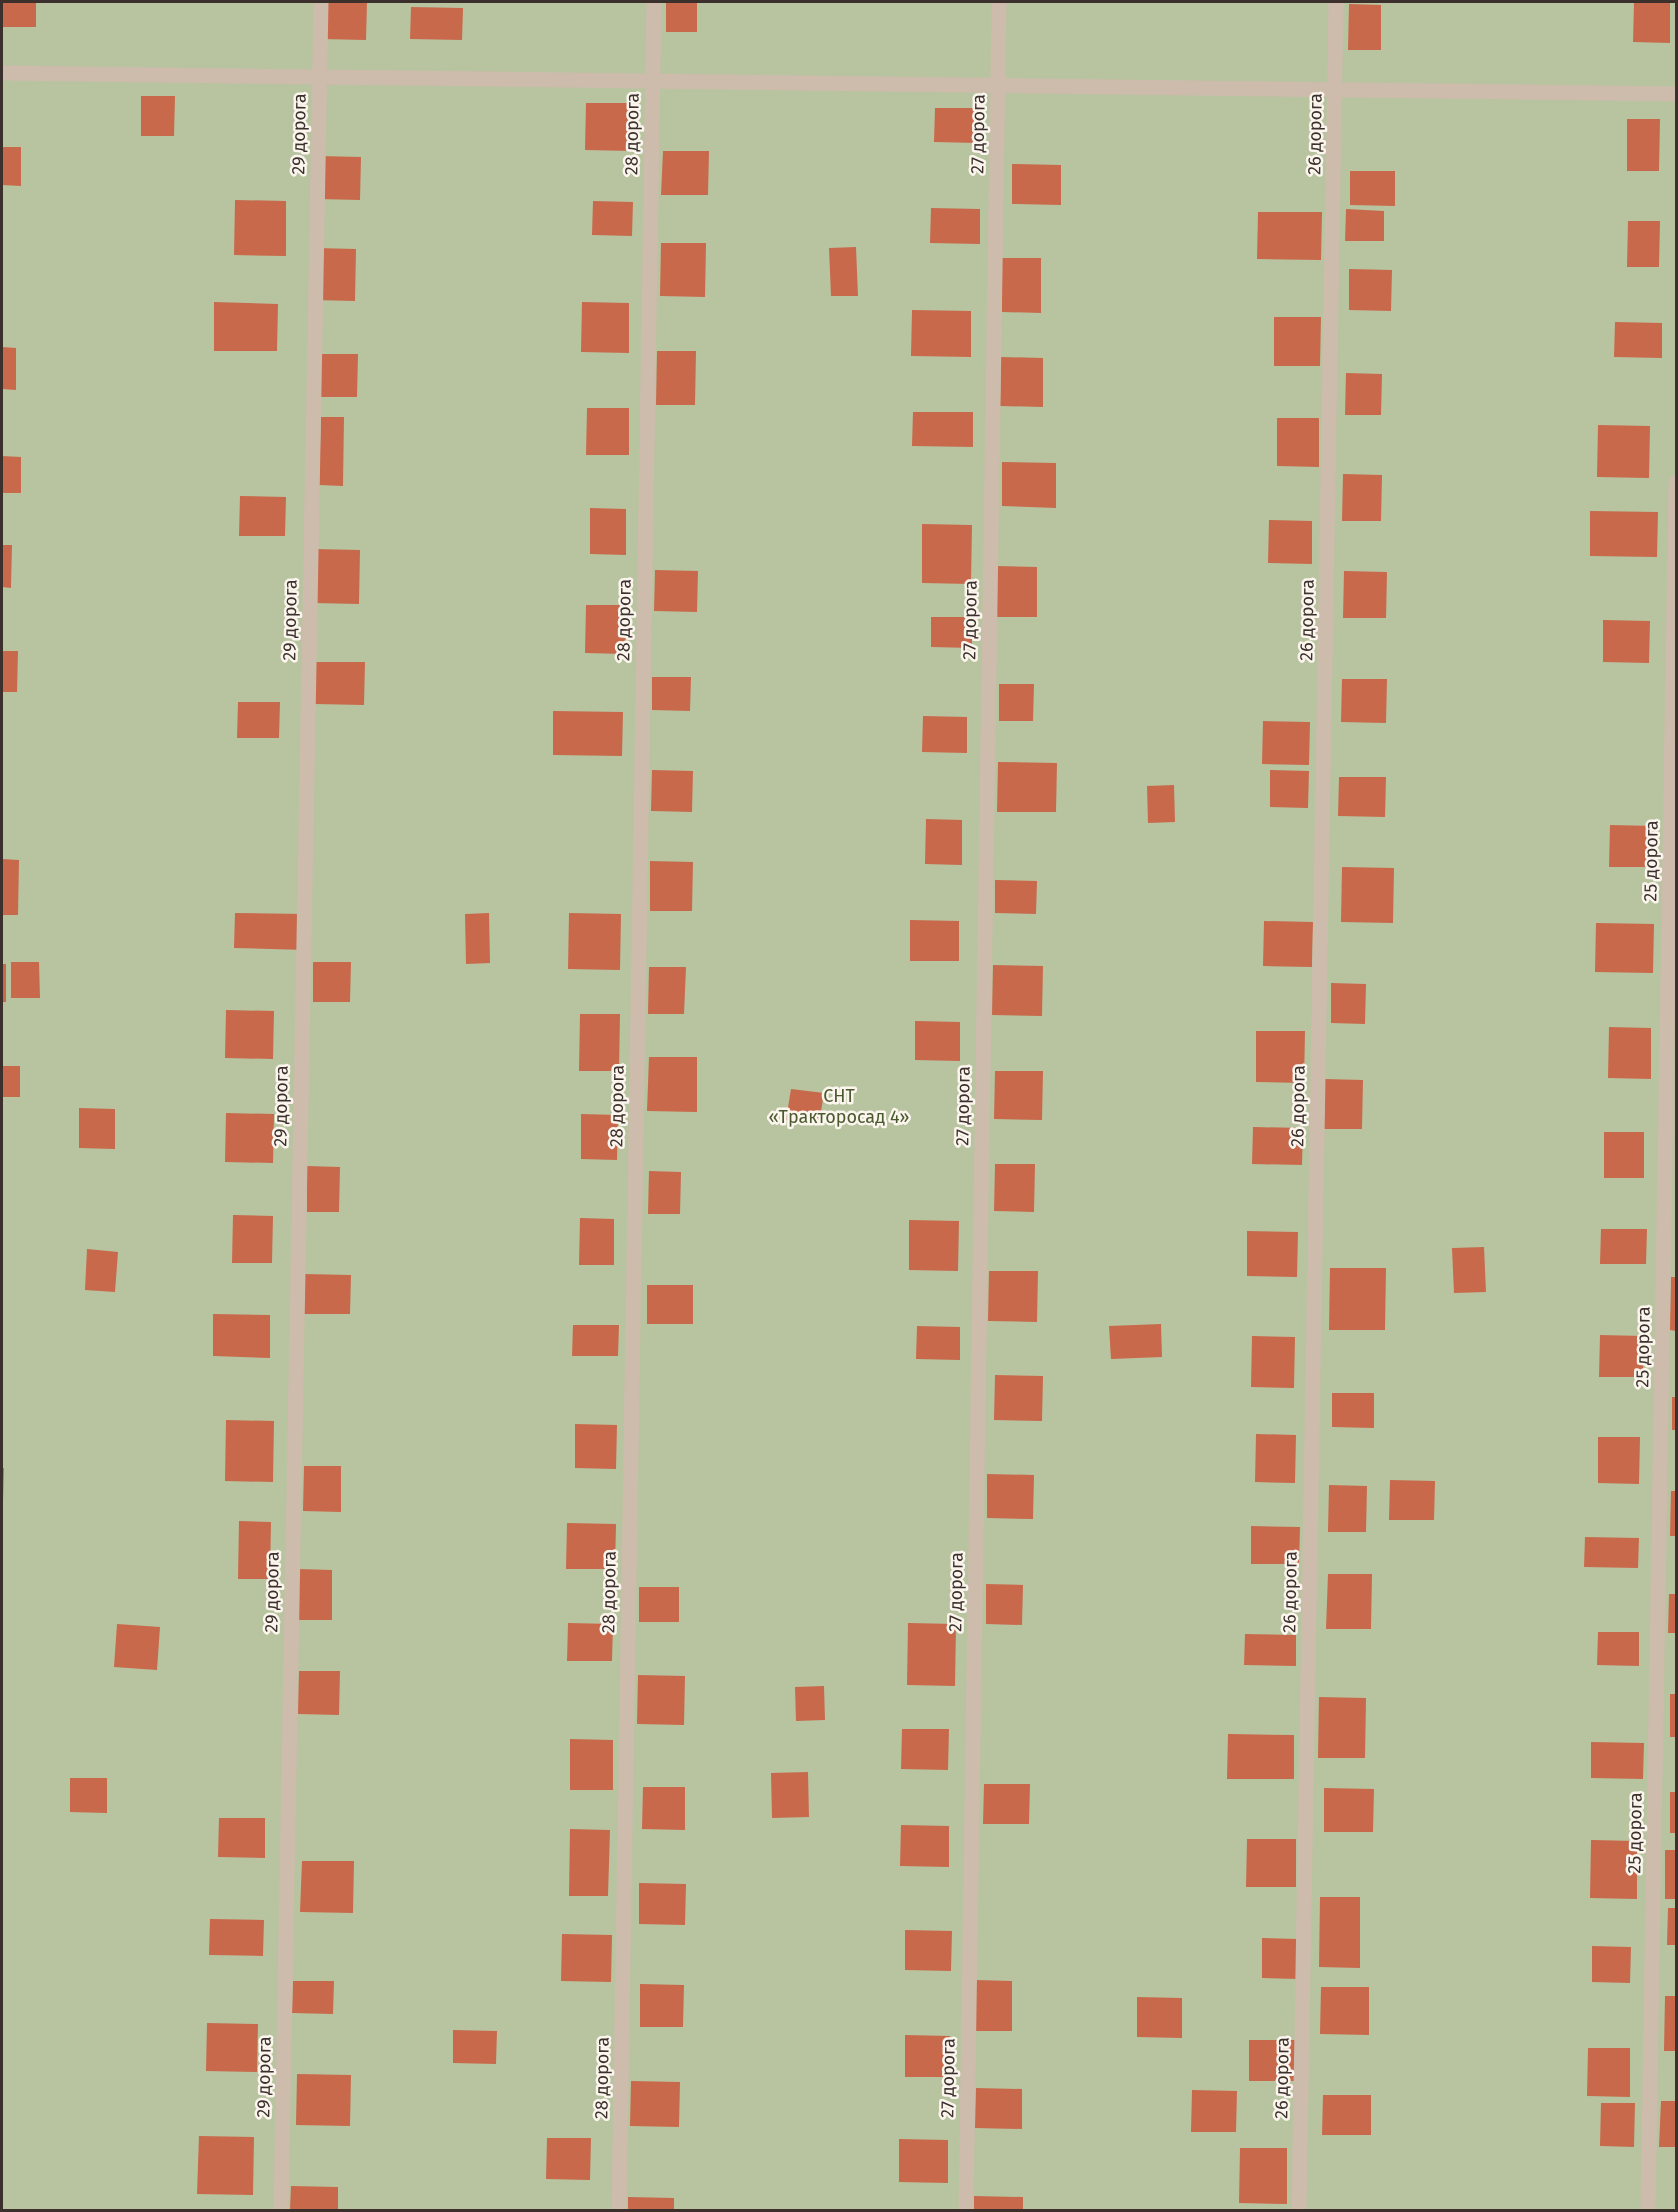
<svg xmlns="http://www.w3.org/2000/svg" width="1678" height="2212" viewBox="0 0 1678 2212" font-family="'Fira Sans',sans-serif">
	<style>
		.green { fill: #b8c4a0 }
		.building { fill: #c8694b }
		.lines { fill: none; stroke-linecap: round; stroke-linejoin: round }
		.service { stroke: #cdbbac; stroke-width: 15 }
		.minor { stroke: #cdbbac; stroke-width: 15 }
		.labels { text-anchor: middle; stroke-width: 5; stroke-linejoin: round; paint-order: stroke }
		.street-label { font-size: 18px; fill: #3b302b; stroke: #fbf5ee }
		.park-label { font-size: 18px; fill: #4a5a2e; stroke: #fbf5ee }
	</style>
	<rect width="100%" height="100%" fill="#f4ebe1"/>
	<rect class="green" x="2" y="2" width="1674" height="2208"/>
	<g class="building">
		<rect x="2" y="2" width="34" height="25"/>
		<path d="M 321,2 L 367,2 L 366,40 L 321,39 Z"/>
		<rect x="666" y="2" width="31" height="30"/>
		<path d="M 1634,2 L 1670,2 L 1670,43 L 1633,42 Z"/>
		<path d="M 1349,4 L 1381,5 L 1381,50 L 1348,50 Z"/>
		<path d="M 411,7 L 463,8 L 462,40 L 410,39 Z"/>
		<path d="M 141,96 L 175,96 L 174,136 L 141,136 Z"/>
		<path d="M 586,103 L 633,103 L 633,151 L 585,150 Z"/>
		<path d="M 935,108 L 978,108 L 978,143 L 934,142 Z"/>
		<path d="M 1627,119 L 1660,119 L 1659,171 L 1627,171 Z"/>
		<path d="M 2,147 L 21,147 L 21,186 L 2,185 Z"/>
		<path d="M 663,151 L 709,151 L 708,195 L 661,195 Z"/>
		<path d="M 319,156 L 361,157 L 360,200 L 318,199 Z"/>
		<path d="M 1012,164 L 1061,165 L 1061,205 L 1012,204 Z"/>
		<path d="M 1350,171 L 1395,171 L 1395,206 L 1350,205 Z"/>
		<path d="M 235,200 L 286,201 L 286,256 L 234,255 Z"/>
		<path d="M 593,201 L 633,202 L 632,236 L 592,235 Z"/>
		<path d="M 931,208 L 980,209 L 980,244 L 930,243 Z"/>
		<path d="M 1346,209 L 1384,211 L 1384,241 L 1345,241 Z"/>
		<path d="M 1258,212 L 1322,212 L 1321,260 L 1257,259 Z"/>
		<path d="M 1628,221 L 1660,221 L 1659,267 L 1627,267 Z"/>
		<path d="M 661,243 L 706,243 L 705,297 L 660,296 Z"/>
		<path d="M 856,247 L 858,296 L 831,296 L 829,248 Z"/>
		<path d="M 315,248 L 356,249 L 355,301 L 314,300 Z"/>
		<path d="M 1002,258 L 1041,258 L 1041,313 L 1002,312 Z"/>
		<path d="M 1349,269 L 1392,270 L 1391,311 L 1349,310 Z"/>
		<path d="M 214,302 L 278,304 L 277,351 L 214,351 Z"/>
		<path d="M 582,302 L 629,303 L 629,353 L 581,352 Z"/>
		<path d="M 912,310 L 971,311 L 971,357 L 911,356 Z"/>
		<path d="M 1274,317 L 1321,317 L 1320,366 L 1274,366 Z"/>
		<path d="M 1615,322 L 1662,323 L 1662,358 L 1614,357 Z"/>
		<path d="M 2,347 L 16,348 L 16,390 L 2,389 Z"/>
		<path d="M 657,351 L 696,351 L 695,405 L 656,405 Z"/>
		<path d="M 312,354 L 358,354 L 357,397 L 312,397 Z"/>
		<path d="M 1001,357 L 1043,358 L 1043,407 L 1000,406 Z"/>
		<path d="M 1346,373 L 1382,374 L 1381,415 L 1345,415 Z"/>
		<path d="M 587,408 L 629,408 L 629,455 L 586,455 Z"/>
		<path d="M 913,412 L 973,412 L 973,447 L 912,446 Z"/>
		<path d="M 321,417 L 344,417 L 343,486 L 319,485 Z"/>
		<path d="M 1277,418 L 1319,418 L 1319,467 L 1277,466 Z"/>
		<path d="M 1598,425 L 1650,426 L 1649,478 L 1597,477 Z"/>
		<path d="M 2,456 L 21,457 L 21,493 L 2,493 Z"/>
		<path d="M 1002,462 L 1056,463 L 1056,508 L 1002,506 Z"/>
		<path d="M 1343,474 L 1382,475 L 1381,521 L 1342,521 Z"/>
		<path d="M 240,496 L 286,497 L 285,536 L 239,536 Z"/>
		<path d="M 590,508 L 626,509 L 626,555 L 590,554 Z"/>
		<path d="M 1590,511 L 1658,512 L 1657,557 L 1590,556 Z"/>
		<path d="M 1269,520 L 1312,521 L 1312,564 L 1268,563 Z"/>
		<path d="M 922,524 L 972,525 L 971,584 L 922,583 Z"/>
		<path d="M 2,545 L 12,545 L 11,588 L 2,587 Z"/>
		<path d="M 314,549 L 360,550 L 359,604 L 313,603 Z"/>
		<path d="M 996,566 L 1037,567 L 1037,617 L 995,617 Z"/>
		<path d="M 655,570 L 698,571 L 697,612 L 654,611 Z"/>
		<path d="M 1344,571 L 1387,572 L 1386,618 L 1343,618 Z"/>
		<path d="M 586,605 L 626,605 L 625,654 L 585,653 Z"/>
		<path d="M 931,617 L 972,617 L 972,648 L 931,647 Z"/>
		<path d="M 1603,620 L 1650,621 L 1649,663 L 1603,662 Z"/>
		<path d="M 2,651 L 18,651 L 17,692 L 2,692 Z"/>
		<path d="M 316,662 L 365,662 L 364,705 L 315,704 Z"/>
		<path d="M 652,677 L 691,677 L 690,711 L 652,710 Z"/>
		<path d="M 1342,679 L 1387,679 L 1386,723 L 1341,722 Z"/>
		<path d="M 999,684 L 1034,684 L 1033,721 L 999,721 Z"/>
		<path d="M 238,702 L 280,702 L 279,738 L 237,738 Z"/>
		<path d="M 553,711 L 623,712 L 622,756 L 553,755 Z"/>
		<path d="M 923,716 L 967,717 L 967,753 L 922,752 Z"/>
		<path d="M 1263,721 L 1310,722 L 1309,765 L 1262,764 Z"/>
		<path d="M 998,762 L 1057,763 L 1056,812 L 997,812 Z"/>
		<path d="M 652,770 L 693,771 L 692,812 L 651,811 Z"/>
		<path d="M 1270,770 L 1309,771 L 1308,808 L 1270,807 Z"/>
		<path d="M 1339,777 L 1386,777 L 1385,817 L 1338,816 Z"/>
		<path d="M 1174,785 L 1175,822 L 1148,823 L 1147,786 Z"/>
		<path d="M 926,819 L 962,820 L 962,865 L 925,864 Z"/>
		<path d="M 1610,825 L 1656,826 L 1655,867 L 1609,867 Z"/>
		<path d="M 2,859 L 19,860 L 18,915 L 2,915 Z"/>
		<path d="M 650,861 L 693,862 L 692,911 L 650,911 Z"/>
		<path d="M 1342,867 L 1394,868 L 1393,923 L 1341,922 Z"/>
		<path d="M 995,880 L 1037,881 L 1036,914 L 995,913 Z"/>
		<path d="M 235,913 L 305,914 L 305,950 L 234,948 Z"/>
		<path d="M 489,913 L 490,963 L 466,964 L 465,914 Z"/>
		<path d="M 569,913 L 621,914 L 620,970 L 568,969 Z"/>
		<path d="M 910,920 L 959,921 L 959,961 L 910,961 Z"/>
		<path d="M 1264,921 L 1313,922 L 1312,967 L 1263,966 Z"/>
		<path d="M 1596,923 L 1654,924 L 1653,973 L 1595,972 Z"/>
		<path d="M 11,962 L 39,962 L 40,998 L 11,998 Z"/>
		<path d="M 313,962 L 351,962 L 350,1002 L 313,1002 Z"/>
		<rect x="2" y="964" width="4" height="38"/>
		<path d="M 993,965 L 1043,966 L 1042,1016 L 992,1015 Z"/>
		<path d="M 649,967 L 686,967 L 684,1014 L 648,1014 Z"/>
		<path d="M 1331,983 L 1366,984 L 1365,1024 L 1331,1023 Z"/>
		<path d="M 226,1010 L 274,1011 L 273,1059 L 225,1058 Z"/>
		<path d="M 580,1014 L 620,1014 L 619,1071 L 579,1071 Z"/>
		<path d="M 915,1021 L 960,1022 L 960,1061 L 915,1060 Z"/>
		<path d="M 1609,1027 L 1651,1028 L 1651,1079 L 1608,1078 Z"/>
		<path d="M 1256,1031 L 1305,1031 L 1304,1083 L 1256,1082 Z"/>
		<path d="M 649,1057 L 697,1057 L 697,1112 L 647,1111 Z"/>
		<rect x="2" y="1066" width="18" height="31"/>
		<path d="M 995,1071 L 1043,1071 L 1042,1120 L 994,1119 Z"/>
		<path d="M 1325,1079 L 1363,1080 L 1362,1129 L 1324,1129 Z"/>
		<path d="M 791,1089 L 824,1093 L 819,1124 L 786,1120 Z"/>
		<path d="M 79,1108 L 115,1109 L 115,1149 L 79,1148 Z"/>
		<path d="M 226,1113 L 274,1114 L 273,1163 L 225,1162 Z"/>
		<path d="M 581,1114 L 618,1115 L 617,1160 L 581,1159 Z"/>
		<path d="M 1253,1127 L 1303,1128 L 1302,1165 L 1252,1164 Z"/>
		<rect x="1604" y="1132" width="40" height="46"/>
		<path d="M 995,1164 L 1035,1164 L 1034,1212 L 994,1211 Z"/>
		<path d="M 307,1166 L 340,1167 L 339,1212 L 307,1212 Z"/>
		<path d="M 649,1171 L 681,1172 L 680,1214 L 648,1214 Z"/>
		<path d="M 233,1215 L 273,1216 L 272,1263 L 232,1263 Z"/>
		<path d="M 580,1218 L 614,1219 L 614,1265 L 579,1265 Z"/>
		<path d="M 909,1220 L 959,1221 L 958,1271 L 909,1270 Z"/>
		<path d="M 1601,1229 L 1647,1229 L 1646,1264 L 1600,1264 Z"/>
		<path d="M 1247,1231 L 1298,1232 L 1297,1277 L 1247,1276 Z"/>
		<path d="M 1484,1247 L 1486,1292 L 1454,1293 L 1452,1248 Z"/>
		<path d="M 87,1249 L 118,1252 L 115,1292 L 85,1290 Z"/>
		<path d="M 1330,1268 L 1386,1268 L 1385,1330 L 1329,1330 Z"/>
		<path d="M 989,1271 L 1038,1271 L 1037,1322 L 988,1321 Z"/>
		<path d="M 303,1274 L 351,1275 L 350,1314 L 302,1314 Z"/>
		<path d="M 1671,1277 L 1676,1277 L 1676,1331 L 1670,1330 Z"/>
		<rect x="647" y="1285" width="46" height="39"/>
		<path d="M 213,1314 L 270,1315 L 270,1358 L 213,1356 Z"/>
		<path d="M 1161,1324 L 1162,1357 L 1111,1359 L 1109,1326 Z"/>
		<path d="M 573,1325 L 619,1325 L 618,1356 L 572,1356 Z"/>
		<path d="M 917,1326 L 960,1327 L 960,1360 L 916,1359 Z"/>
		<path d="M 1600,1335 L 1644,1336 L 1643,1377 L 1599,1377 Z"/>
		<path d="M 1252,1336 L 1295,1337 L 1294,1388 L 1251,1387 Z"/>
		<path d="M 995,1375 L 1043,1376 L 1042,1421 L 994,1420 Z"/>
		<path d="M 1332,1393 L 1374,1393 L 1374,1428 L 1332,1427 Z"/>
		<rect x="1672" y="1397" width="4" height="33"/>
		<path d="M 226,1420 L 274,1421 L 273,1482 L 225,1481 Z"/>
		<path d="M 575,1424 L 617,1425 L 616,1469 L 575,1468 Z"/>
		<path d="M 1256,1434 L 1296,1435 L 1295,1483 L 1255,1482 Z"/>
		<path d="M 1598,1437 L 1640,1437 L 1639,1484 L 1598,1483 Z"/>
		<path d="M 304,1466 L 341,1466 L 341,1512 L 303,1511 Z"/>
		<path d="M 2,1468 L 4,1468 L 3,1502 L 2,1502 Z"/>
		<path d="M 987,1474 L 1034,1475 L 1033,1519 L 987,1518 Z"/>
		<path d="M 1390,1480 L 1435,1481 L 1434,1520 L 1389,1520 Z"/>
		<path d="M 1329,1485 L 1367,1486 L 1366,1532 L 1328,1532 Z"/>
		<path d="M 1671,1491 L 1676,1491 L 1676,1536 L 1670,1536 Z"/>
		<path d="M 239,1521 L 271,1522 L 270,1579 L 238,1579 Z"/>
		<path d="M 567,1523 L 616,1524 L 615,1569 L 566,1569 Z"/>
		<path d="M 1251,1526 L 1300,1527 L 1299,1564 L 1251,1564 Z"/>
		<path d="M 1585,1537 L 1639,1538 L 1638,1568 L 1584,1567 Z"/>
		<path d="M 298,1569 L 332,1570 L 332,1620 L 297,1620 Z"/>
		<path d="M 1328,1574 L 1372,1574 L 1371,1629 L 1326,1629 Z"/>
		<path d="M 986,1584 L 1023,1585 L 1022,1625 L 986,1624 Z"/>
		<rect x="639" y="1587" width="40" height="35"/>
		<path d="M 1669,1594 L 1676,1594 L 1676,1633 L 1668,1633 Z"/>
		<path d="M 568,1623 L 613,1624 L 612,1661 L 567,1661 Z"/>
		<path d="M 908,1623 L 956,1624 L 955,1686 L 907,1685 Z"/>
		<path d="M 117,1624 L 160,1627 L 157,1670 L 114,1667 Z"/>
		<path d="M 1598,1632 L 1639,1632 L 1639,1666 L 1597,1665 Z"/>
		<path d="M 1245,1634 L 1296,1635 L 1296,1666 L 1244,1665 Z"/>
		<path d="M 299,1671 L 340,1671 L 339,1715 L 298,1714 Z"/>
		<path d="M 638,1675 L 685,1676 L 684,1725 L 637,1724 Z"/>
		<path d="M 824,1686 L 825,1720 L 796,1721 L 795,1687 Z"/>
		<rect x="1670" y="1694" width="6" height="43"/>
		<path d="M 1319,1697 L 1366,1698 L 1365,1758 L 1318,1758 Z"/>
		<path d="M 902,1729 L 949,1729 L 948,1770 L 901,1769 Z"/>
		<path d="M 1228,1734 L 1294,1735 L 1294,1779 L 1227,1779 Z"/>
		<path d="M 570,1739 L 613,1740 L 613,1790 L 570,1790 Z"/>
		<path d="M 1591,1742 L 1644,1743 L 1643,1779 L 1591,1778 Z"/>
		<path d="M 808,1772 L 809,1817 L 772,1818 L 771,1773 Z"/>
		<path d="M 70,1778 L 107,1778 L 107,1813 L 70,1812 Z"/>
		<path d="M 984,1784 L 1030,1784 L 1029,1824 L 983,1824 Z"/>
		<path d="M 643,1787 L 685,1787 L 685,1830 L 642,1829 Z"/>
		<path d="M 1324,1788 L 1374,1789 L 1373,1832 L 1324,1832 Z"/>
		<rect x="1670" y="1792" width="6" height="41"/>
		<path d="M 219,1818 L 265,1818 L 265,1858 L 218,1857 Z"/>
		<path d="M 901,1825 L 949,1826 L 949,1867 L 900,1866 Z"/>
		<path d="M 570,1829 L 610,1830 L 608,1896 L 569,1896 Z"/>
		<path d="M 1247,1839 L 1296,1839 L 1296,1887 L 1246,1887 Z"/>
		<path d="M 1591,1840 L 1637,1841 L 1637,1899 L 1590,1898 Z"/>
		<rect x="1665" y="1850" width="11" height="49"/>
		<path d="M 302,1861 L 354,1861 L 353,1913 L 300,1912 Z"/>
		<path d="M 639,1883 L 686,1884 L 685,1925 L 639,1924 Z"/>
		<path d="M 1320,1897 L 1360,1897 L 1360,1968 L 1319,1967 Z"/>
		<path d="M 1668,1908 L 1676,1908 L 1676,1945 L 1667,1945 Z"/>
		<path d="M 210,1919 L 264,1920 L 263,1956 L 209,1955 Z"/>
		<path d="M 905,1930 L 952,1931 L 951,1971 L 905,1970 Z"/>
		<path d="M 562,1934 L 612,1935 L 611,1982 L 561,1981 Z"/>
		<path d="M 1262,1938 L 1298,1939 L 1298,1979 L 1262,1978 Z"/>
		<path d="M 1592,1946 L 1631,1947 L 1630,1983 L 1592,1982 Z"/>
		<path d="M 975,1980 L 1012,1981 L 1012,2031 L 975,2031 Z"/>
		<path d="M 293,1981 L 334,1981 L 333,2014 L 292,2013 Z"/>
		<path d="M 640,1984 L 684,1985 L 683,2027 L 640,2027 Z"/>
		<path d="M 1321,1987 L 1369,1987 L 1369,2035 L 1320,2034 Z"/>
		<path d="M 1665,1996 L 1676,1996 L 1676,2051 L 1664,2051 Z"/>
		<path d="M 1137,1997 L 1182,1998 L 1182,2038 L 1137,2037 Z"/>
		<path d="M 207,2023 L 258,2024 L 257,2072 L 206,2071 Z"/>
		<path d="M 453,2030 L 497,2031 L 496,2064 L 453,2063 Z"/>
		<path d="M 905,2035 L 950,2036 L 950,2077 L 905,2077 Z"/>
		<rect x="1249" y="2040" width="46" height="41"/>
		<path d="M 1588,2048 L 1630,2048 L 1630,2097 L 1587,2096 Z"/>
		<path d="M 297,2074 L 351,2075 L 350,2126 L 296,2125 Z"/>
		<path d="M 631,2081 L 680,2082 L 679,2127 L 630,2126 Z"/>
		<path d="M 976,2088 L 1022,2089 L 1022,2129 L 975,2128 Z"/>
		<path d="M 1192,2090 L 1237,2091 L 1236,2132 L 1191,2132 Z"/>
		<path d="M 1323,2095 L 1371,2095 L 1371,2135 L 1322,2135 Z"/>
		<path d="M 1661,2101 L 1676,2101 L 1676,2147 L 1659,2147 Z"/>
		<path d="M 1601,2103 L 1635,2103 L 1634,2147 L 1600,2146 Z"/>
		<path d="M 199,2136 L 254,2137 L 253,2195 L 197,2194 Z"/>
		<path d="M 547,2138 L 591,2138 L 590,2180 L 546,2179 Z"/>
		<path d="M 899,2139 L 948,2140 L 948,2183 L 899,2182 Z"/>
		<path d="M 1240,2148 L 1287,2148 L 1287,2204 L 1239,2203 Z"/>
		<path d="M 291,2186 L 338,2187 L 338,2210 L 290,2210 Z"/>
		<path d="M 974,2196 L 1023,2197 L 1023,2210 L 974,2210 Z"/>
		<path d="M 628,2197 L 674,2198 L 674,2210 L 628,2210 Z"/>
	</g>
	<g class="lines">
		<g class="service">
			<path d="M 281,2210 L 321,2"/>
			<path d="M 619,2210 L 654,2"/>
			<path d="M 966,2210 L 999,2"/>
			<path d="M 1299,2210 L 1336,2"/>
			<path d="M 1648,2210 L 1676,483"/>
		</g>
		<path class="minor" d="M 2,73 L 1676,94"/>
	</g>
	<g class="labels">
		<g class="street-label">
			<text transform="translate(299 134) rotate(-89)" y="6">29 дорога</text>
			<text transform="translate(632 134) rotate(-89)" y="6">28 дорога</text>
			<text transform="translate(978 134) rotate(-89)" y="6">27 дорога</text>
			<text transform="translate(1315 134) rotate(-89)" y="6">26 дорога</text>
			<text transform="translate(290 620) rotate(-89)" y="6">29 дорога</text>
			<text transform="translate(624 620) rotate(-89)" y="6">28 дорога</text>
			<text transform="translate(970 620) rotate(-89)" y="6">27 дорога</text>
			<text transform="translate(1307 620) rotate(-89)" y="6">26 дорога</text>
			<text transform="translate(1651 861) rotate(-89)" y="6">25 дорога</text>
			<text transform="translate(281 1106) rotate(-89)" y="6">29 дорога</text>
			<text transform="translate(617 1106) rotate(-89)" y="6">28 дорога</text>
			<text transform="translate(963 1106) rotate(-89)" y="6">27 дорога</text>
			<text transform="translate(1298 1106) rotate(-89)" y="6">26 дорога</text>
			<text transform="translate(1643 1347) rotate(-89)" y="6">25 дорога</text>
			<text transform="translate(272 1592) rotate(-89)" y="6">29 дорога</text>
			<text transform="translate(609 1592) rotate(-89)" y="6">28 дорога</text>
			<text transform="translate(956 1592) rotate(-89)" y="6">27 дорога</text>
			<text transform="translate(1290 1592) rotate(-89)" y="6">26 дорога</text>
			<text transform="translate(1635 1833) rotate(-89)" y="6">25 дорога</text>
			<text transform="translate(264 2077) rotate(-89)" y="6">29 дорога</text>
			<text transform="translate(602 2078) rotate(-89)" y="6">28 дорога</text>
			<text transform="translate(948 2078) rotate(-89)" y="6">27 дорога</text>
			<text transform="translate(1282 2078) rotate(-89)" y="6">26 дорога</text>
		</g>
		<g class="park-label">
			<text x="839" y="1102">СНТ<tspan x="839" dy="21">«Тракторосад 4»</tspan></text>
		</g>
	</g>
	<rect width="1678" height="2212" fill="none" stroke="#3b302b" stroke-width="6"/>
</svg>
